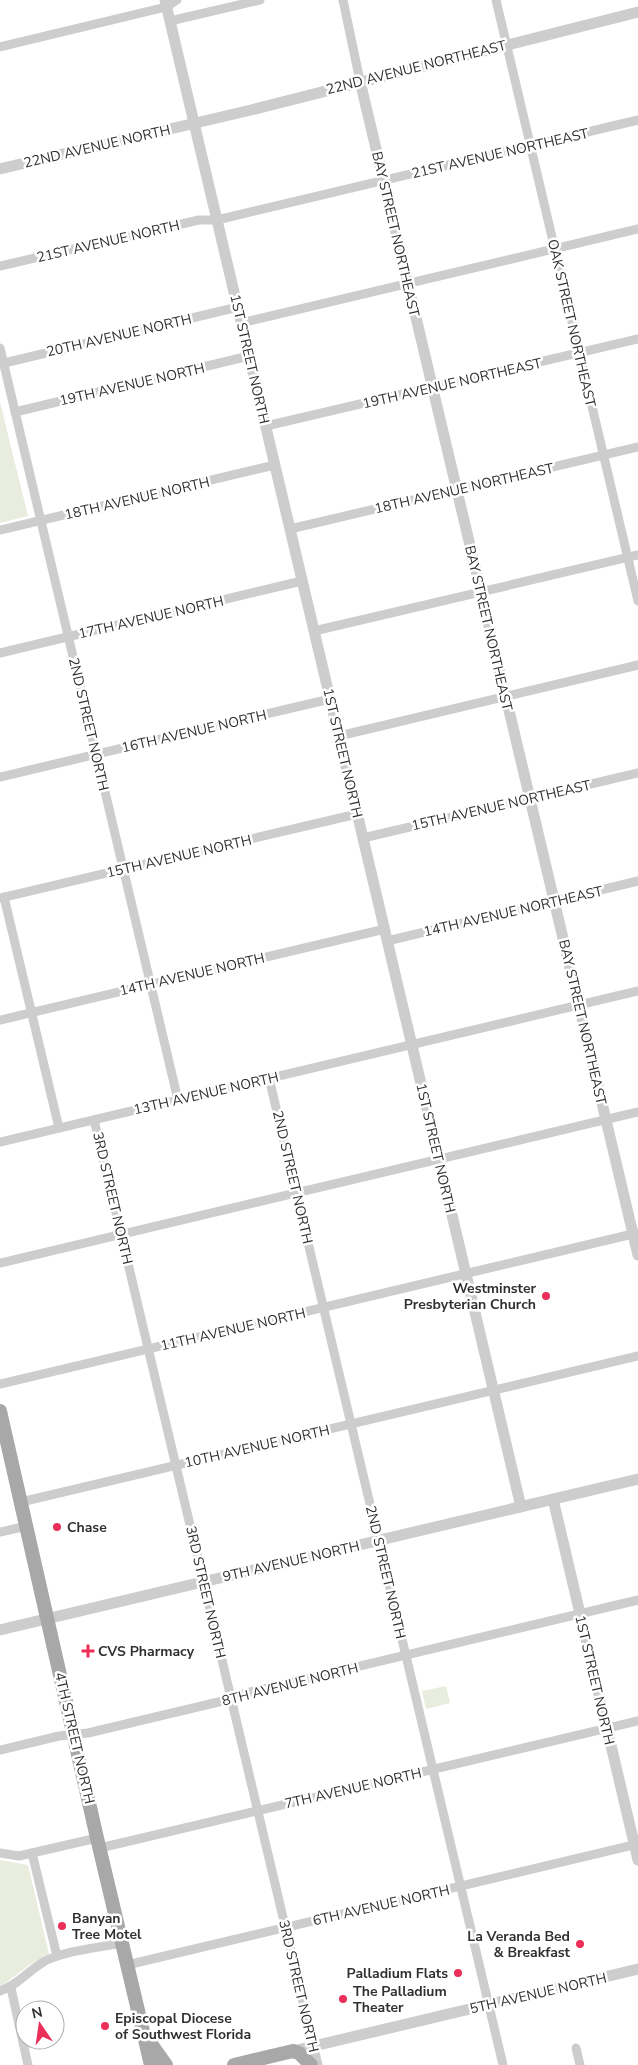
<svg xmlns="http://www.w3.org/2000/svg" width="638" height="2065" viewBox="0 0 638 2065" font-family="'Nunito Sans',sans-serif">
	<style>
		.green { fill: #e9edde }
		.lines { fill: none; stroke-linecap: round; stroke-linejoin: round }
		.minor { stroke: #cdcdcd; stroke-width: 9 }
		.tertiary { stroke: #cdcdcd; stroke-width: 11 }
		.primary { stroke: #a8a8a8; stroke-width: 14 }
		.poi-dot { fill: #eb2f5a; stroke: #fff; stroke-width: 2 }
		.labels { text-anchor: middle; stroke-width: 5; stroke-linejoin: round; paint-order: stroke }
		.street-label { font-size: 14px; fill: #303030; stroke: #fff }
		.poi-label { font-size: 14px; font-weight: bold; fill: #303030; stroke: #fff; text-anchor: start }
	</style>
	<rect width="100%" height="100%" fill="#fff"/>
	<g class="green">
		<path d="M 0,402 L 28,516 L 0,523 Z"/>
		<path d="M 446,1686 L 450,1703 L 426,1709 L 422,1691 Z"/>
		<path d="M 0,1860 L 28,1865 L 49,1954 L 32,1963 L 0,1987 Z"/>
	</g>
	<g class="lines">
		<g class="minor">
			<path d="M 343,0 L 360,81"/>
			<path d="M 496,0 L 638,601"/>
			<path d="M 170,21 L 260,0"/>
			<path d="M 0,47 L 166,7 L 177,0"/>
			<path d="M 0,266 L 199,220 L 217,220 L 638,120"/>
			<path d="M 241,323 L 638,229"/>
			<path d="M 0,348 L 178,1100"/>
			<path d="M 0,364 L 238,307"/>
			<path d="M 15,412 L 249,356"/>
			<path d="M 266,426 L 638,339"/>
			<path d="M 290,529 L 638,447"/>
			<path d="M 0,530 L 275,465"/>
			<path d="M 314,631 L 638,555"/>
			<path d="M 0,653 L 302,581"/>
			<path d="M 339,736 L 638,665"/>
			<path d="M 0,777 L 330,699"/>
			<path d="M 363,838 L 638,773"/>
			<path d="M 4,897 L 59,1128"/>
			<path d="M 0,898 L 357,814"/>
			<path d="M 387,941 L 638,881"/>
			<path d="M 0,1020 L 385,929"/>
			<path d="M 269,1078 L 503,2065"/>
			<path d="M 94,1120 L 318,2065"/>
			<path d="M 0,1142 L 638,991"/>
			<path d="M 0,1263 L 638,1112"/>
			<path d="M 0,1384 L 637,1233"/>
			<path d="M 21,1502 L 638,1356"/>
			<path d="M 0,1532 L 27,1526"/>
			<path d="M 0,1750 L 59,1736 L 88,1733 L 231,1699 L 242,1694 L 638,1600"/>
			<path d="M 100,1848 L 638,1721"/>
			<path d="M 0,1853 L 19,1856 L 97,1838"/>
			<path d="M 32,1853 L 57,1956"/>
			<path d="M 127,1965 L 638,1844"/>
			<path d="M 11,1988 L 28,2065"/>
			<path d="M 0,1991 C 18,1985 29,1970 45,1961 C 68,1950 97,1948 122,1943"/>
			<path d="M 576,2048 L 580,2065"/>
		</g>
		<g class="tertiary">
			<path d="M 165,0 L 521,1507"/>
			<path d="M 360,81 L 638,1255"/>
			<path d="M 0,169 L 251,110 L 638,12"/>
			<path d="M 553,1499 L 638,1860"/>
			<path d="M 0,1630 L 638,1479"/>
			<path d="M 293,2051 L 638,1969"/>
		</g>
		<g class="primary">
			<path d="M 0,1411 L 97,1838 L 151,2065"/>
			<path d="M 149,2041 L 166,2065"/>
			<path d="M 234,2065 L 293,2051 L 299,2053 L 311,2065"/>
		</g>
	</g>
	<g class="poi-dot">
		<circle cx="546" cy="1296" r="5"/>
		<circle cx="57" cy="1527" r="5"/>
		<path d="M85.5 1643.5h5v5h5v5h-5v5h-5v-5h-5v-5h5z"/>
		<circle cx="62" cy="1926" r="5"/>
		<circle cx="580" cy="1944" r="5"/>
		<circle cx="458" cy="1973" r="5"/>
		<circle cx="343" cy="1999" r="5"/>
		<circle cx="105" cy="2026" r="5"/>
	</g>
	<g class="labels">
		<g class="street-label">
			<text transform="translate(416 67) rotate(-14)" y="5">22ND AVENUE NORTHEAST</text>
			<text transform="translate(97 146) rotate(-13)" y="5">22ND AVENUE NORTH</text>
			<text transform="translate(500 153) rotate(-13)" y="5">21ST AVENUE NORTHEAST</text>
			<text transform="translate(396 234) rotate(77)" y="5">BAY STREET NORTHEAST</text>
			<text transform="translate(108 241) rotate(-13)" y="5">21ST AVENUE NORTH</text>
			<text transform="translate(572 323) rotate(77)" y="5">OAK STREET NORTHEAST</text>
			<text transform="translate(119 335) rotate(-13)" y="5">20TH AVENUE NORTH</text>
			<text transform="translate(250 359) rotate(77)" y="5">1ST STREET NORTH</text>
			<text transform="translate(452 383) rotate(-13)" y="5">19TH AVENUE NORTHEAST</text>
			<text transform="translate(132 384) rotate(-13)" y="5">19TH AVENUE NORTH</text>
			<text transform="translate(464 488) rotate(-13)" y="5">18TH AVENUE NORTHEAST</text>
			<text transform="translate(137 498) rotate(-13)" y="5">18TH AVENUE NORTH</text>
			<text transform="translate(151 617) rotate(-13)" y="5">17TH AVENUE NORTH</text>
			<text transform="translate(489 628) rotate(77)" y="5">BAY STREET NORTHEAST</text>
			<text transform="translate(89 724) rotate(77)" y="5">2ND STREET NORTH</text>
			<text transform="translate(194 731) rotate(-13)" y="5">16TH AVENUE NORTH</text>
			<text transform="translate(343 753) rotate(77)" y="5">1ST STREET NORTH</text>
			<text transform="translate(501 805) rotate(-13)" y="5">15TH AVENUE NORTHEAST</text>
			<text transform="translate(179 856) rotate(-13)" y="5">15TH AVENUE NORTH</text>
			<text transform="translate(513 911) rotate(-13)" y="5">14TH AVENUE NORTHEAST</text>
			<text transform="translate(192 974) rotate(-13)" y="5">14TH AVENUE NORTH</text>
			<text transform="translate(583 1022) rotate(77)" y="5">BAY STREET NORTHEAST</text>
			<text transform="translate(206 1093) rotate(-13)" y="5">13TH AVENUE NORTH</text>
			<text transform="translate(436 1148) rotate(77)" y="5">1ST STREET NORTH</text>
			<text transform="translate(293 1177) rotate(77)" y="5">2ND STREET NORTH</text>
			<text transform="translate(113 1198) rotate(77)" y="5">3RD STREET NORTH</text>
			<text transform="translate(233 1329) rotate(-13)" y="5">11TH AVENUE NORTH</text>
			<text transform="translate(257 1446) rotate(-13)" y="5">10TH AVENUE NORTH</text>
			<text transform="translate(291 1561) rotate(-13)" y="5">9TH AVENUE NORTH</text>
			<text transform="translate(386 1572) rotate(77)" y="5">2ND STREET NORTH</text>
			<text transform="translate(206 1592) rotate(77)" y="5">3RD STREET NORTH</text>
			<text transform="translate(595 1680) rotate(77)" y="5">1ST STREET NORTH</text>
			<text transform="translate(290 1684) rotate(-14)" y="5">8TH AVENUE NORTH</text>
			<text transform="translate(75 1738) rotate(77)" y="5">4TH STREET NORTH</text>
			<text transform="translate(353 1788) rotate(-13)" y="5">7TH AVENUE NORTH</text>
			<text transform="translate(381 1905) rotate(-13)" y="5">6TH AVENUE NORTH</text>
			<text transform="translate(299 1986) rotate(77)" y="5">3RD STREET NORTH</text>
			<text transform="translate(538 1993) rotate(-13)" y="5">5TH AVENUE NORTH</text>
		</g>
		<g class="poi-label">
			<text x="536" y="1293" text-anchor="end">Westminster<tspan x="536" dy="16">Presbyterian Church</tspan></text>
			<text x="67" y="1532">Chase</text>
			<text x="98" y="1656">CVS Pharmacy</text>
			<text x="72" y="1923">Banyan<tspan x="72" dy="16">Tree Motel</tspan></text>
			<text x="570" y="1941" text-anchor="end">La Veranda Bed<tspan x="570" dy="16">&amp; Breakfast</tspan></text>
			<text x="448" y="1978" text-anchor="end">Palladium Flats</text>
			<text x="353" y="1996">The Palladium<tspan x="353" dy="16">Theater</tspan></text>
			<text x="115" y="2023">Episcopal Diocese<tspan x="115" dy="16">of Southwest Florida</tspan></text>
		</g>
	</g>
	<g transform="translate(40 2025) rotate(347)"><circle r="24" fill="#ffffff" stroke="#acacac"/>
	<path d="M0-4L9 19L0 12L-9 19Z" fill="#eb2f5a"/>
	<text y="-8" font-size="14" font-weight="bold" text-anchor="middle" fill="#303030">N</text>
	</g>
</svg>
